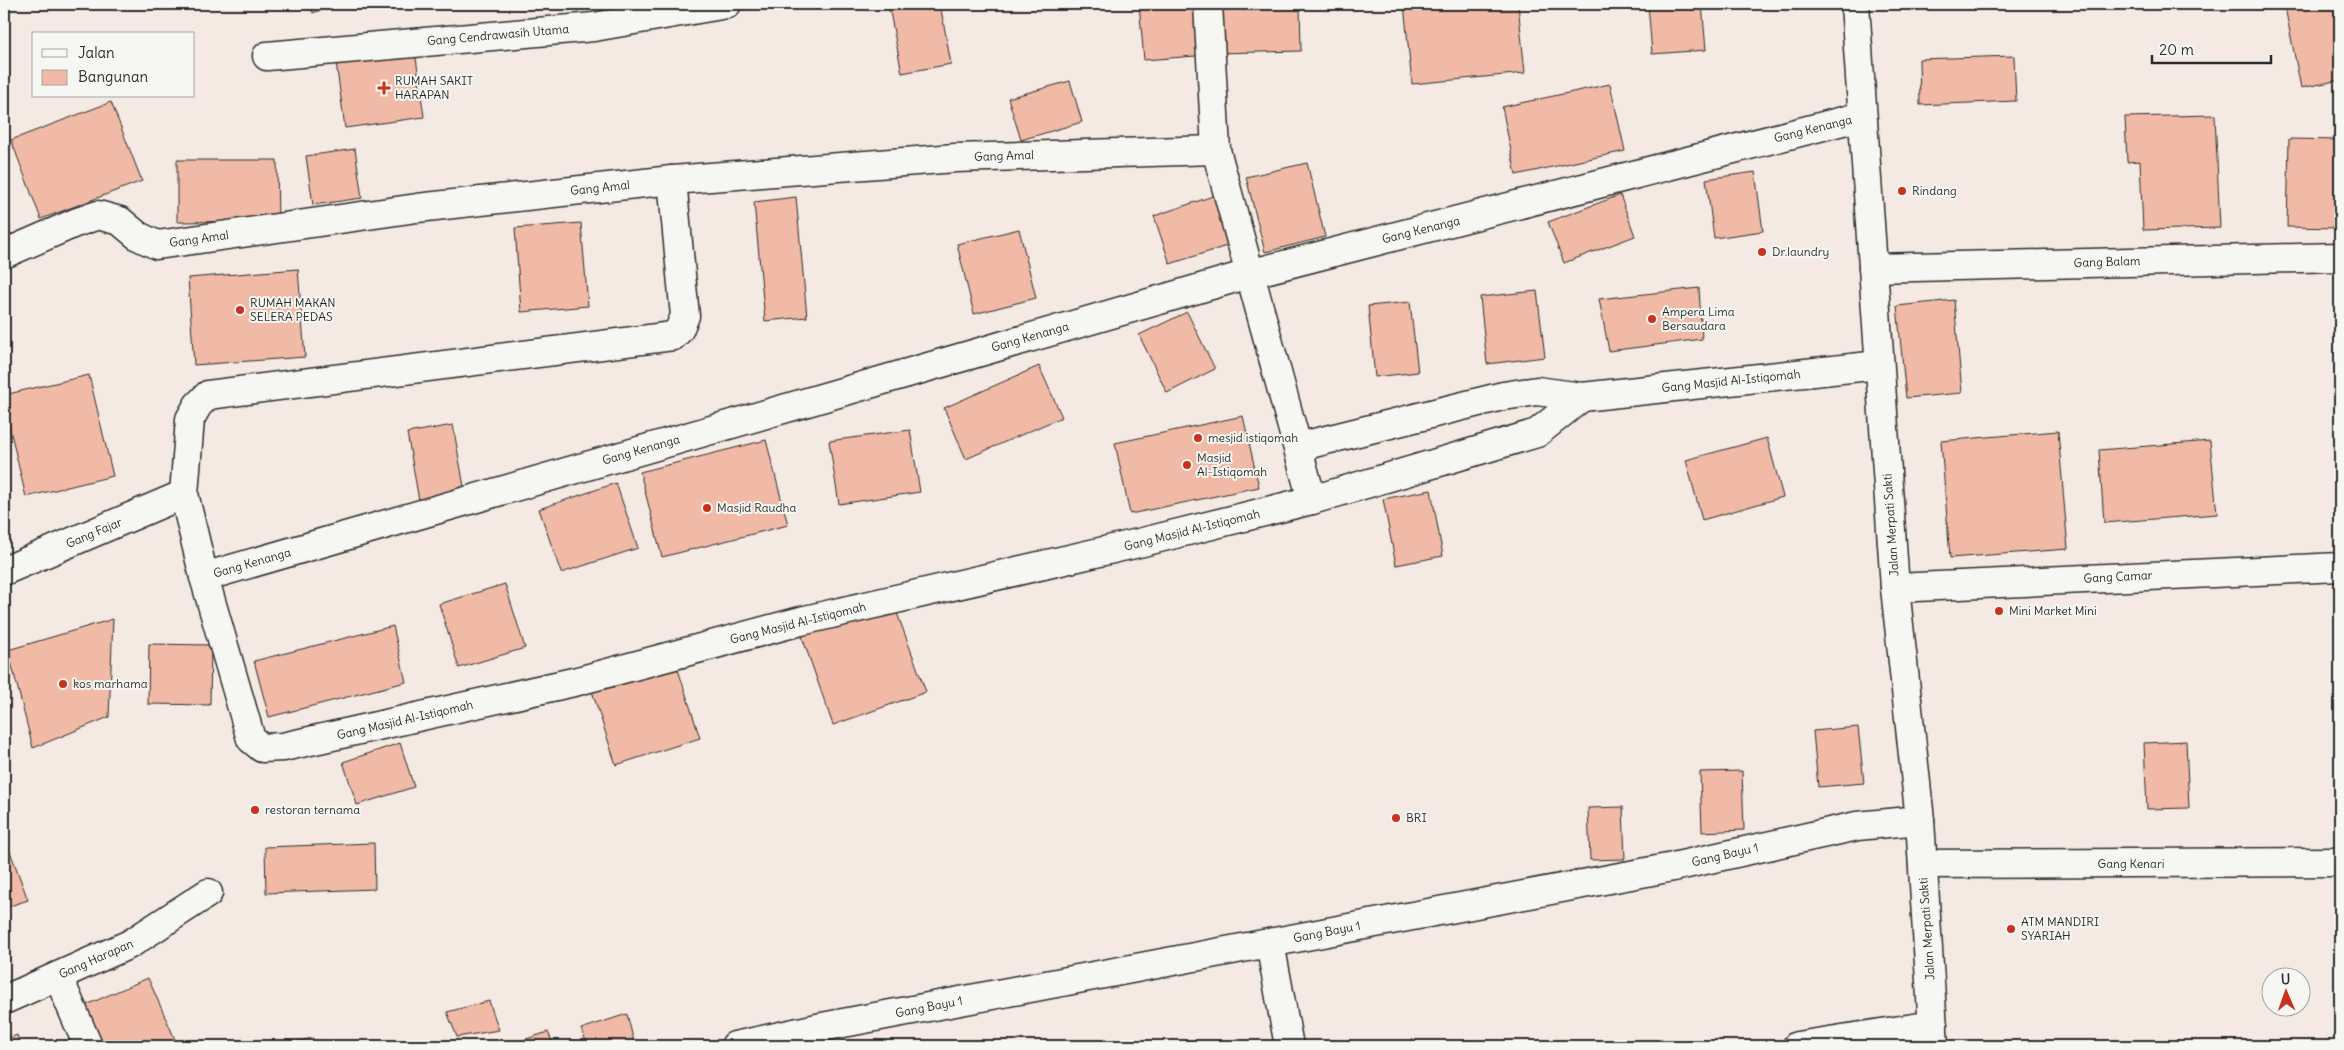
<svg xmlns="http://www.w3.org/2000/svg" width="2344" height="1050" viewBox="0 0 2344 1050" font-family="Delius,sans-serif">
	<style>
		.building { fill: #f1baa6; stroke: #2b2b2b }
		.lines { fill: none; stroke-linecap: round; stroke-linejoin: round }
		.minor-casing { stroke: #2b2b2b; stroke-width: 31 }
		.minor { stroke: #f6f6f2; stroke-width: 28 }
		.poi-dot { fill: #c8321e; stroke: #f6f6f2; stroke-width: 2 }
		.labels { text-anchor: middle; stroke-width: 4; stroke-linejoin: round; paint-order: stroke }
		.street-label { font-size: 12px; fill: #2b2b2b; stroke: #f6f6f2 }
		.poi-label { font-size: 12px; fill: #2b2b2b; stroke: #f6f6f2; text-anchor: start }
	</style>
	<rect width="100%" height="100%" fill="#f5eae3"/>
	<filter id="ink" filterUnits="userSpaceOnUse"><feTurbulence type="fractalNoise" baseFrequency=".02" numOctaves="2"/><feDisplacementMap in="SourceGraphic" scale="10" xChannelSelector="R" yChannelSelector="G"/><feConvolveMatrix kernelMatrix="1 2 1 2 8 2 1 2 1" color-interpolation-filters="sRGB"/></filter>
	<g filter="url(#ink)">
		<g class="building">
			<path d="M 309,4 L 337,4 L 313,13 Z"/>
			<path d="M 906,4 L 940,4 L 951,64 L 902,73 L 889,7 Z"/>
			<path d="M 1139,4 L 1205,4 L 1209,55 L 1144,60 Z"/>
			<path d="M 1215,4 L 1300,4 L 1301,51 L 1216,53 Z"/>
			<path d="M 1404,4 L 1518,4 L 1525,73 L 1412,84 Z"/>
			<path d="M 1648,4 L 1702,4 L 1706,50 L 1652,54 Z"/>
			<path d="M 2303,4 L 2340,4 L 2340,80 L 2301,88 L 2285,7 Z"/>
			<path d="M 415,50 L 424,117 L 345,128 L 336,62 Z"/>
			<path d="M 2014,56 L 2016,101 L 1920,105 L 1919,59 Z"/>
			<path d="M 1070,81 L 1082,122 L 1021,140 L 1008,98 Z"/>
			<path d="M 1610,84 L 1625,151 L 1516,175 L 1502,107 Z"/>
			<path d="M 111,102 L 142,181 L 41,219 L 11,140 Z"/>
			<path d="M 2215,115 L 2220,228 L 2143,230 L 2140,161 L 2127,162 L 2125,117 Z"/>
			<path d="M 2289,139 L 2340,140 L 2340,228 L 2287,227 Z"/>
			<path d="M 355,149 L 362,198 L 313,205 L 306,156 Z"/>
			<path d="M 177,160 L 277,160 L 278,221 L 177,222 Z"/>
			<path d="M 1307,163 L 1325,237 L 1265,252 L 1246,177 Z"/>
			<path d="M 1755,172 L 1763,231 L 1714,238 L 1706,179 Z"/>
			<path d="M 1219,194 L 1236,243 L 1170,264 L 1154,216 Z"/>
			<path d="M 1620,195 L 1635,236 L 1564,263 L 1548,222 Z"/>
			<path d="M 796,197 L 807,317 L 765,321 L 754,202 Z"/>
			<path d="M 581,223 L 588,306 L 521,312 L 515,228 Z"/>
			<path d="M 1019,229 L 1036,298 L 974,314 L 957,244 Z"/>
			<path d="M 298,269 L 305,357 L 194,365 L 188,278 Z"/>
			<path d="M 1699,288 L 1702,339 L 1609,351 L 1599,299 Z"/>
			<path d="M 1537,291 L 1545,357 L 1487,364 L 1480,297 Z"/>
			<path d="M 1954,300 L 1962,393 L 1906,398 L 1897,306 Z"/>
			<path d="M 1410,302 L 1418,372 L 1375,377 L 1368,306 Z"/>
			<path d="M 1187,312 L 1215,369 L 1167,393 L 1139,335 Z"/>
			<path d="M 1039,366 L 1062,417 L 966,459 L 944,408 Z"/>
			<path d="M 89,375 L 113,476 L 26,497 L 4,404 L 4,395 Z"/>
			<path d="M 1243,416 L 1259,487 L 1130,514 L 1115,443 Z"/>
			<path d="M 453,425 L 466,498 L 420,506 L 407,433 Z"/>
			<path d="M 910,430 L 920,492 L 839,504 L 829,441 Z"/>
			<path d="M 2058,431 L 2068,549 L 1950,558 L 1941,441 Z"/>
			<path d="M 1767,438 L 1783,497 L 1702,520 L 1686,460 Z"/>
			<path d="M 766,440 L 788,525 L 662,557 L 640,472 Z"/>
			<path d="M 2210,441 L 2217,514 L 2104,523 L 2099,450 Z"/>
			<path d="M 616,483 L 638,548 L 561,573 L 539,509 Z"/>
			<path d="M 1431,490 L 1443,556 L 1396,565 L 1383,499 Z"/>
			<path d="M 505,584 L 525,648 L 459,668 L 439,604 Z"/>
			<path d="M 893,602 L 926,692 L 833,725 L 801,634 Z"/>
			<path d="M 113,619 L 109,717 L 33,748 L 8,650 Z"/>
			<path d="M 393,626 L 406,682 L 269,717 L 254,661 Z"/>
			<path d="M 149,644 L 211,645 L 210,705 L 148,704 Z"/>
			<path d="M 675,660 L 700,738 L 616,765 L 591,688 Z"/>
			<path d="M 1858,727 L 1864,783 L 1818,787 L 1813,731 Z"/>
			<path d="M 2186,741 L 2189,808 L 2147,809 L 2144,743 Z"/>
			<path d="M 400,743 L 414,787 L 357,805 L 343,762 Z"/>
			<path d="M 1742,771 L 1744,830 L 1702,832 L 1700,772 Z"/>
			<path d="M 1623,807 L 1625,859 L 1590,860 L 1588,808 Z"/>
			<path d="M 4,835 L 28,900 L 4,908 Z"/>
			<path d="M 374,843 L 375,889 L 266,893 L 265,847 Z"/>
			<path d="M 148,978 L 178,1046 L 103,1046 L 86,1005 Z"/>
			<path d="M 489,1001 L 499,1030 L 457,1037 L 447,1012 Z"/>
			<path d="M 627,1014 L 635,1046 L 588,1046 L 581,1029 Z"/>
			<path d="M 548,1032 L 554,1046 L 515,1046 L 514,1043 Z"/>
			<path d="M 17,1035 L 21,1046 L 4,1046 L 4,1040 Z"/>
			<path d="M 313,1038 L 314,1046 L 275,1046 Z"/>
		</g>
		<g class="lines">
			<g class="minor-casing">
				<g id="minor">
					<path d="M 1208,4 L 1216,150 L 1312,500"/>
					<path d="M 1855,4 L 1895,588 L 1920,820 L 1934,1046"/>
					<path d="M 267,56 L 594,27 L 727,4"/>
					<path d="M 672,180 L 685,316 L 679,330 L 673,336 L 208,395 L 198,405 L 190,419 L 184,494 L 204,577 L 251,739 L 262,748 L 283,747 L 578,681 L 801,621 L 1143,542 L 1312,500 L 1537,433 L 1582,397"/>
					<path d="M 4,254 L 75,223 L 98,215 L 120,221 L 138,236 L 157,245 L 417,208 L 672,180 L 955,158 L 1216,150"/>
					<path d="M 1873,268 L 2340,257"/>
					<path d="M 1298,447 L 1503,396 L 1537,391 L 1582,397 L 1879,365"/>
					<path d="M 4,571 L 184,494"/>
					<path d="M 204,577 L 1249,274 L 1862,116"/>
					<path d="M 1895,588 L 2340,567"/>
					<path d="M 1923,864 L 2340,862"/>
					<path d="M 1270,943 L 1289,1046"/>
					<path d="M 58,976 L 88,1046"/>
					<path d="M 4,1000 L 130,944 L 208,893"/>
					<path d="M 735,1046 L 822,1027 L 1673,867 L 1857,826 L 1920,820"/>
					<path d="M 1797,1046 L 1933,1025"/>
				</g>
			</g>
			<use href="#minor" class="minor"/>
		</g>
	</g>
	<g class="poi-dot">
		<path d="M381.5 80.5h5v5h5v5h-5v5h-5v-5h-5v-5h5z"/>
		<circle cx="1902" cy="191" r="5"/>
		<circle cx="1762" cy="252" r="5"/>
		<circle cx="240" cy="310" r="5"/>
		<circle cx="1652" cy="319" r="5"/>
		<circle cx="1198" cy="438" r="5"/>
		<circle cx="1187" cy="465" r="5"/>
		<circle cx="707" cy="508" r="5"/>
		<circle cx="1999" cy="611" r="5"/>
		<circle cx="63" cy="684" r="5"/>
		<circle cx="255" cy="810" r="5"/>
		<circle cx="1396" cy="818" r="5"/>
		<circle cx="2011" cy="929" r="5"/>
	</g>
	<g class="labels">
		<g class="street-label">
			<text transform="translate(498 35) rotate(-5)" y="4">Gang Cendrawasih Utama</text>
			<text transform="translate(1813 129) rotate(-14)" y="4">Gang Kenanga</text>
			<text transform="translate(1004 156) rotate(-2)" y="4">Gang Amal</text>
			<text transform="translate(600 188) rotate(-6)" y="4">Gang Amal</text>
			<text transform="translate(1421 230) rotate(-14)" y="4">Gang Kenanga</text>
			<text transform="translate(199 239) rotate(-8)" y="4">Gang Amal</text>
			<text transform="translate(2107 262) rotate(-2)" y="4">Gang Balam</text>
			<text transform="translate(1030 337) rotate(-16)" y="4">Gang Kenanga</text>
			<text transform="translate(1731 381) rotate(-6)" y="4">Gang Masjid Al-Istiqomah</text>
			<text transform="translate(641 450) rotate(-16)" y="4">Gang Kenanga</text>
			<text transform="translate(1891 525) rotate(-94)" y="4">Jalan Merpati Sakti</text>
			<text transform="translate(1192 530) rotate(-14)" y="4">Gang Masjid Al-Istiqomah</text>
			<text transform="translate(94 533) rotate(-23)" y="4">Gang Fajar</text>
			<text transform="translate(252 563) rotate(-16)" y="4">Gang Kenanga</text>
			<text transform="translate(2118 577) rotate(-3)" y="4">Gang Camar</text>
			<text transform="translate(798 623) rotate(-14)" y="4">Gang Masjid Al-Istiqomah</text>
			<text transform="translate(405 720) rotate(-13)" y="4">Gang Masjid Al-Istiqomah</text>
			<text transform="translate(1725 855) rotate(-13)" y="4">Gang Bayu 1</text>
			<text x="2131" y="868">Gang Kenari</text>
			<text transform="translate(1927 929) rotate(-94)" y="4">Jalan Merpati Sakti</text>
			<text transform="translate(1327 932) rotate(-11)" y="4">Gang Bayu 1</text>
			<text transform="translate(96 959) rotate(-24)" y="4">Gang Harapan</text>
			<text transform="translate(929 1007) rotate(-11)" y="4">Gang Bayu 1</text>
		</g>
		<g class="poi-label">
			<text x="395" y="85">RUMAH SAKIT<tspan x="395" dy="14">HARAPAN</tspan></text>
			<text x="1912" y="195">Rindang</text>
			<text x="1772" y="256">Dr.laundry</text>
			<text x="250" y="307">RUMAH MAKAN<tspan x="250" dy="14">SELERA PEDAS</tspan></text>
			<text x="1662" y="316">Ampera Lima<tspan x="1662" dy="14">Bersaudara</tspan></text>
			<text x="1208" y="442">mesjid istiqomah</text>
			<text x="1197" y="462">Masjid<tspan x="1197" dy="14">Al-Istiqomah</tspan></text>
			<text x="717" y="512">Masjid Raudha</text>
			<text x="2009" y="615">Mini Market Mini</text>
			<text x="73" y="688">kos marhama</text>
			<text x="265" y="814">restoran ternama</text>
			<text x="1406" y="822">BRI</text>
			<text x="2021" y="926">ATM MANDIRI<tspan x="2021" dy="14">SYARIAH</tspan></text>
		</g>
	</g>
	<rect width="2344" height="1050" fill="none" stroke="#f6f6f2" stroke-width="20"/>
	<rect x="10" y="10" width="2324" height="1030" fill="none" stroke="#2b2b2b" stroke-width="2" filter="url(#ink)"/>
	<rect x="32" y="32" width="162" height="65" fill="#f6f6f2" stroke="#a5a5a2"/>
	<rect x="42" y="49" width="25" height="8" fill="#f6f6f2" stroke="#a5a5a2"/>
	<text x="78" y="58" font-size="15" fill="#2b2b2b">Jalan</text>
	<rect x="42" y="70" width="25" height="15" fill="#f1baa6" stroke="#a5a5a2"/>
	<text x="78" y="82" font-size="15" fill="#2b2b2b">Bangunan</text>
	<g transform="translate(2286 992) rotate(358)"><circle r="24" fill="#f6f6f2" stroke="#a5a5a2"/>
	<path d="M0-4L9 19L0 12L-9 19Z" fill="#c8321e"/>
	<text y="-8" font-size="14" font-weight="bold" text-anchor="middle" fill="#2b2b2b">U</text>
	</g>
	<path d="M2152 55v8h119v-8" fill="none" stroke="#2b2b2b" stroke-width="2.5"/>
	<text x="2159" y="55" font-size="15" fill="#2b2b2b" stroke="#f6f6f2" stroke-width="4" paint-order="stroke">20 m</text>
</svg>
